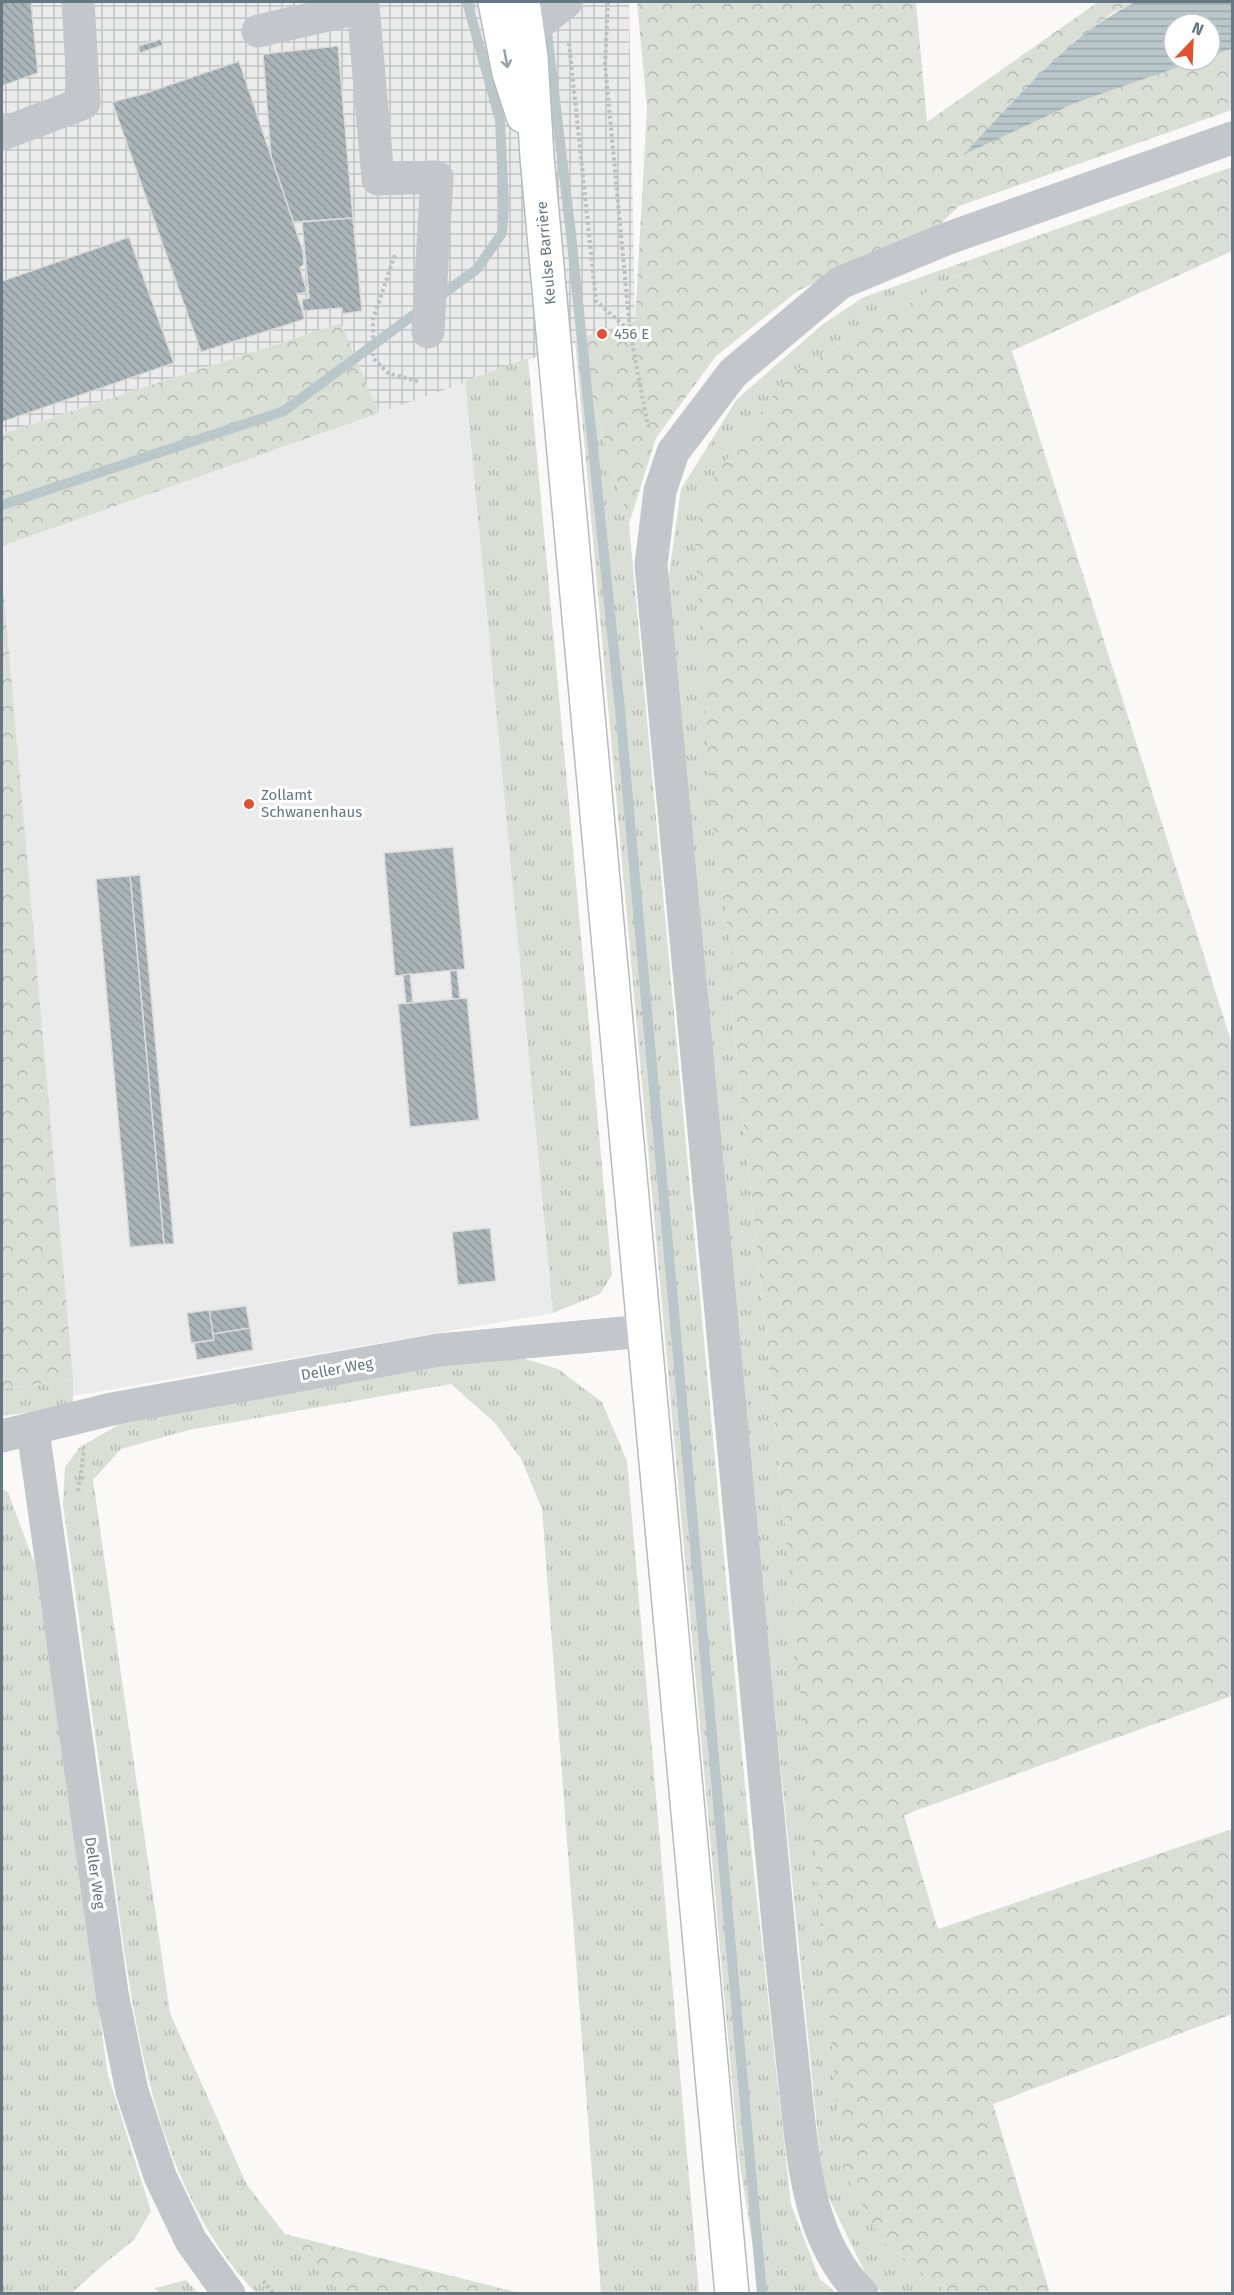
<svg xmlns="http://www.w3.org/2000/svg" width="1234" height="2295" viewBox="0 0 1234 2295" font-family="'Fira Sans',sans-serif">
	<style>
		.built { fill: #eaebea }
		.industrial { fill: url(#industrial-grid) }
		.grass { fill: url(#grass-tufts) }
		.forest { fill: url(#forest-crowns) }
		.water { fill: url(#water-rules) }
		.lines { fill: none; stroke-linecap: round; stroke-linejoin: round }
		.stream { stroke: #bac7ca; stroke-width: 10 }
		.building { fill: url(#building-back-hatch); stroke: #dbdbd9; stroke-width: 1.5 }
		.major-casing { stroke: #b6bbbf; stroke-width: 36 }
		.path { stroke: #bdc0c2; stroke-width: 4; stroke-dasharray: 3 3; stroke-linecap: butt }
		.minor { stroke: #c3c7cb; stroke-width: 33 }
		.major { stroke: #fff; stroke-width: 33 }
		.oneway { stroke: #93a0a8 }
		.poi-dot { fill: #e44f2d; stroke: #fff; stroke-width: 2 }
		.labels { text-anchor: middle; stroke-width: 6; stroke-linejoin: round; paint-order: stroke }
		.street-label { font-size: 15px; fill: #657782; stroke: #fff }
		.poi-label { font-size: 15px; fill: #657782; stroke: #fff; text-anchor: start }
	</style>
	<defs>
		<pattern id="industrial-grid" width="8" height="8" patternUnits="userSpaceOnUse" patternTransform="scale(1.5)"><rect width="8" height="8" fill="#eaebea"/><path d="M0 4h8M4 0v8" fill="none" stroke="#c1c3c3"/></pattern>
		<pattern id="grass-tufts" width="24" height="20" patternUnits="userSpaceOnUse" patternTransform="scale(1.5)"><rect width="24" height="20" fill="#dadfd6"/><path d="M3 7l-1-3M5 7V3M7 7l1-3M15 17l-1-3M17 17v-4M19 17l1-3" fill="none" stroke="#b4bab3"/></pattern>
		<pattern id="forest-crowns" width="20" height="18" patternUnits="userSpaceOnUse" patternTransform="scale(1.5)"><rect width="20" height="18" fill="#dadfd6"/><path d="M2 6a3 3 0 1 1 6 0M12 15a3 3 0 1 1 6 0" fill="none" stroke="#b4bab3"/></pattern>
		<pattern id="water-rules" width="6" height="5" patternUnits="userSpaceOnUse" patternTransform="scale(1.5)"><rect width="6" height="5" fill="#bac7ca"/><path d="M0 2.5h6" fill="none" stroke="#9ba6a9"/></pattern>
		<pattern id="building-back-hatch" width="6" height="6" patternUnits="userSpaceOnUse" patternTransform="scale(1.5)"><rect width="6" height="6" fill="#a9b3b8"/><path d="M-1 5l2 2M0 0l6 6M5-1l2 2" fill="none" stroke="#8d969b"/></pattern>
	</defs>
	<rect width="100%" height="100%" fill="#faf9f7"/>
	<path class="built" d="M 465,381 L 553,1313 L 73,1396 L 2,574 L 2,546 Z"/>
	<path class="industrial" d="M 2,2 L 629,2 L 635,322 L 379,413 L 341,323 L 2,434 Z"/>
	<g class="grass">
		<path d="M 981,256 L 984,266 L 953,277 L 788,375 L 732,1011 L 784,1511 L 880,2239 L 947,2293 L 883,2293 L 870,2283 L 823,2186 L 755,1513 L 668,581 L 681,489 L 737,399 L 823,324 L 864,297 Z"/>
		<path d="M 575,340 L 629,524 L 748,1819 L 791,2204 L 819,2278 L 836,2293 L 760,2293 L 739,2159 Z"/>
		<path d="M 528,358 L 612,1275 L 600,1294 L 553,1313 L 465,381 Z"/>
		<path d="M 516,1356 L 558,1369 L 602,1402 L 627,1461 L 699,2293 L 601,2293 L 542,1509 L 521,1459 L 495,1423 L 451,1384 L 189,1430 L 121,1449 L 93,1480 L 170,2013 L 247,2185 L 285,2234 L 342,2293 L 256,2293 C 142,2176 128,1975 107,1821 C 92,1715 78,1610 63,1505 L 65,1467 L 80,1447 L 118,1425 L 468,1358 Z"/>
		<path d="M 73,1379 L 73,1406 L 2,1416 L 2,1389 Z"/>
		<path d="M 2,1489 L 8,1492 L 35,1565 L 108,2075 L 151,2211 L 134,2240 L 98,2269 L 72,2293 L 2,2293 Z"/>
		<path d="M 186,2280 L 198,2293 L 159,2293 L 155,2288 Z"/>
	</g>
	<g class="forest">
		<path d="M 637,2 L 916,2 L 927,122 L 1098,2 L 1135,2 L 1112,13 L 1049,66 L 965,154 L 1075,103 L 1199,60 L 1210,60 L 1210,56 L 1232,49 L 1232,110 L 959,206 L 930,234 L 799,290 L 716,356 L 656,438 L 629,524 L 575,340 L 635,321 L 647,109 Z"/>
		<path d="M 1232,167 L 1232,251 L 1012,351 L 1232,1044 L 1232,1696 L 904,1815 L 938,1929 L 1232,1829 L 1232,2014 L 993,2104 L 1050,2293 L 947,2293 L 880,2239 L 843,2169 L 784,1511 L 732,1011 L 735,974 L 713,831 L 695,544 L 703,492 L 788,375 L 953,277 L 984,266 L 981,256 Z"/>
		<path d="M 341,323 L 379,413 L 2,546 L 2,434 Z"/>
		<path d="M 2,574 L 73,1379 L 2,1389 Z"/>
		<path d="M 285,2234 L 520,2293 L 342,2293 Z"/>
	</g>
	<path class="water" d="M 1135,2 L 1232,2 L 1232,49 L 1210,56 L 1210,24 L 1174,24 L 1174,60 L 1199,60 L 1075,103 L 963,155 C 1015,101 1067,36 1135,2 Z"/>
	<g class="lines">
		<g class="stream">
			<path d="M 546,24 L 571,234 L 620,710 L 762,2294"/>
			<path d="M 436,299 L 477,269 L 502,233 L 504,205 L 500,120 L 467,2"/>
			<path d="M 2,505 L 284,411 L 423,308"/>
		</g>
	</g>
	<g class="building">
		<path d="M 2,2 L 31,2 L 38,73 L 2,86 Z"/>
		<path d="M 161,39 L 163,45 L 140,53 L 138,46 Z"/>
		<path d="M 338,46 L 353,218 L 293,222 L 271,157 L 263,54 Z"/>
		<path d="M 239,61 L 303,251 L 304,264 L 300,268 L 307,292 L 297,294 L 305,319 L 201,352 L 112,102 L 143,94 Z"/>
		<path d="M 353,218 L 362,311 L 342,314 L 342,308 L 303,311 L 302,299 L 309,298 L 302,222 Z"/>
		<path d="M 129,237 L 174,363 L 2,422 L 2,281 Z"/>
		<path d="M 453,847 L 465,969 L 395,976 L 384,853 Z"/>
		<path d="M 140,875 L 174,1244 L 164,1244 L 130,876 Z"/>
		<path d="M 130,876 L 164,1244 L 130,1247 L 96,879 Z"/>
		<path d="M 457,970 L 460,999 L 452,999 L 450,971 Z"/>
		<path d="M 410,974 L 413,1003 L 406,1003 L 403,975 Z"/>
		<path d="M 467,998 L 479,1120 L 410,1127 L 398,1004 Z"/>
		<path d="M 490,1228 L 496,1281 L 458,1285 L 452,1232 Z"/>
		<path d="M 246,1306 L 250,1328 L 213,1334 L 209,1311 Z"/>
		<path d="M 209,1310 L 214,1340 L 191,1343 L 187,1313 Z"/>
		<path d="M 250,1328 L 253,1350 L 197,1360 L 194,1343 L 214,1340 L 213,1334 Z"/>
	</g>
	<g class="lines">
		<g class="major-casing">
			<g id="major">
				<path d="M 495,2 L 509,73 L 523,116"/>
				<path d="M 523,2 L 531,57 L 537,157 L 732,2294"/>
			</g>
		</g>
		<g class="path">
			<path d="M 608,2 L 605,64 L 630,331 L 648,427"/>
			<path d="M 569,43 L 596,301 L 630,331"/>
			<path d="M 395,255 L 373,319 L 373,358 L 388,373 L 420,382"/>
			<path d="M 78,1491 L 84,1451"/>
			<path d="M 263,2281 L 274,2294"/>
		</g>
		<g class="minor">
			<path d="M 258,31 L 363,7 L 378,179 L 437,177 L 428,332"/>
			<path d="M 528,32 L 566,2"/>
			<path d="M 2,134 L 84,103 L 78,2"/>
			<path d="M 33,1430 L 112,1993 L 132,2091 L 160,2176 L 191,2241 L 229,2294"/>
			<path d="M 2,1436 L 112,1409 L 439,1350 L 645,1331"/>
			<path d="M 862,2294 C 807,2239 803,2158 795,2085 C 790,2042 786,1998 781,1954 L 651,565 L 660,491 L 673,452 L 733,373 L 840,283 L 946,239 L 1232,138"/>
		</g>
		<use href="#major" class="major"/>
	</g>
	<defs><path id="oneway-shaft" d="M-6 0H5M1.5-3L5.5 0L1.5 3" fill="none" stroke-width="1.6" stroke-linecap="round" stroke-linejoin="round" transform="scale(1.5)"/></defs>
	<use class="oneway" href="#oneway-shaft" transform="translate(506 59) rotate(79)"/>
	<g class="poi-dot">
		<circle cx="602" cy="334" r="6"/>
		<circle cx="249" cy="804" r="6"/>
	</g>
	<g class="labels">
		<g class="street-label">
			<text transform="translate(546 253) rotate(-95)" y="5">Keulse Barrière</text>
			<text transform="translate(337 1369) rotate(-10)" y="5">Deller Weg</text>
			<text transform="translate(95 1873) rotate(82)" y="5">Deller Weg</text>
		</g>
		<g class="poi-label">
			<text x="614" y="339">456 E</text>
			<text x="261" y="800">Zollamt<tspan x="261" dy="17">Schwanenhaus</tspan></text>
		</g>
	</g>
	<rect width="1234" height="2295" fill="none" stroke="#657782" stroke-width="6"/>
	<g transform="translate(1192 42) rotate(23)"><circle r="28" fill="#ffffff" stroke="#c1c9cd" stroke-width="1.5"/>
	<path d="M0-4.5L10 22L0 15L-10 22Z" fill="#e44f2d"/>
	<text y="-9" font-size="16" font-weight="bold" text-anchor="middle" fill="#657782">N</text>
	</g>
</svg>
